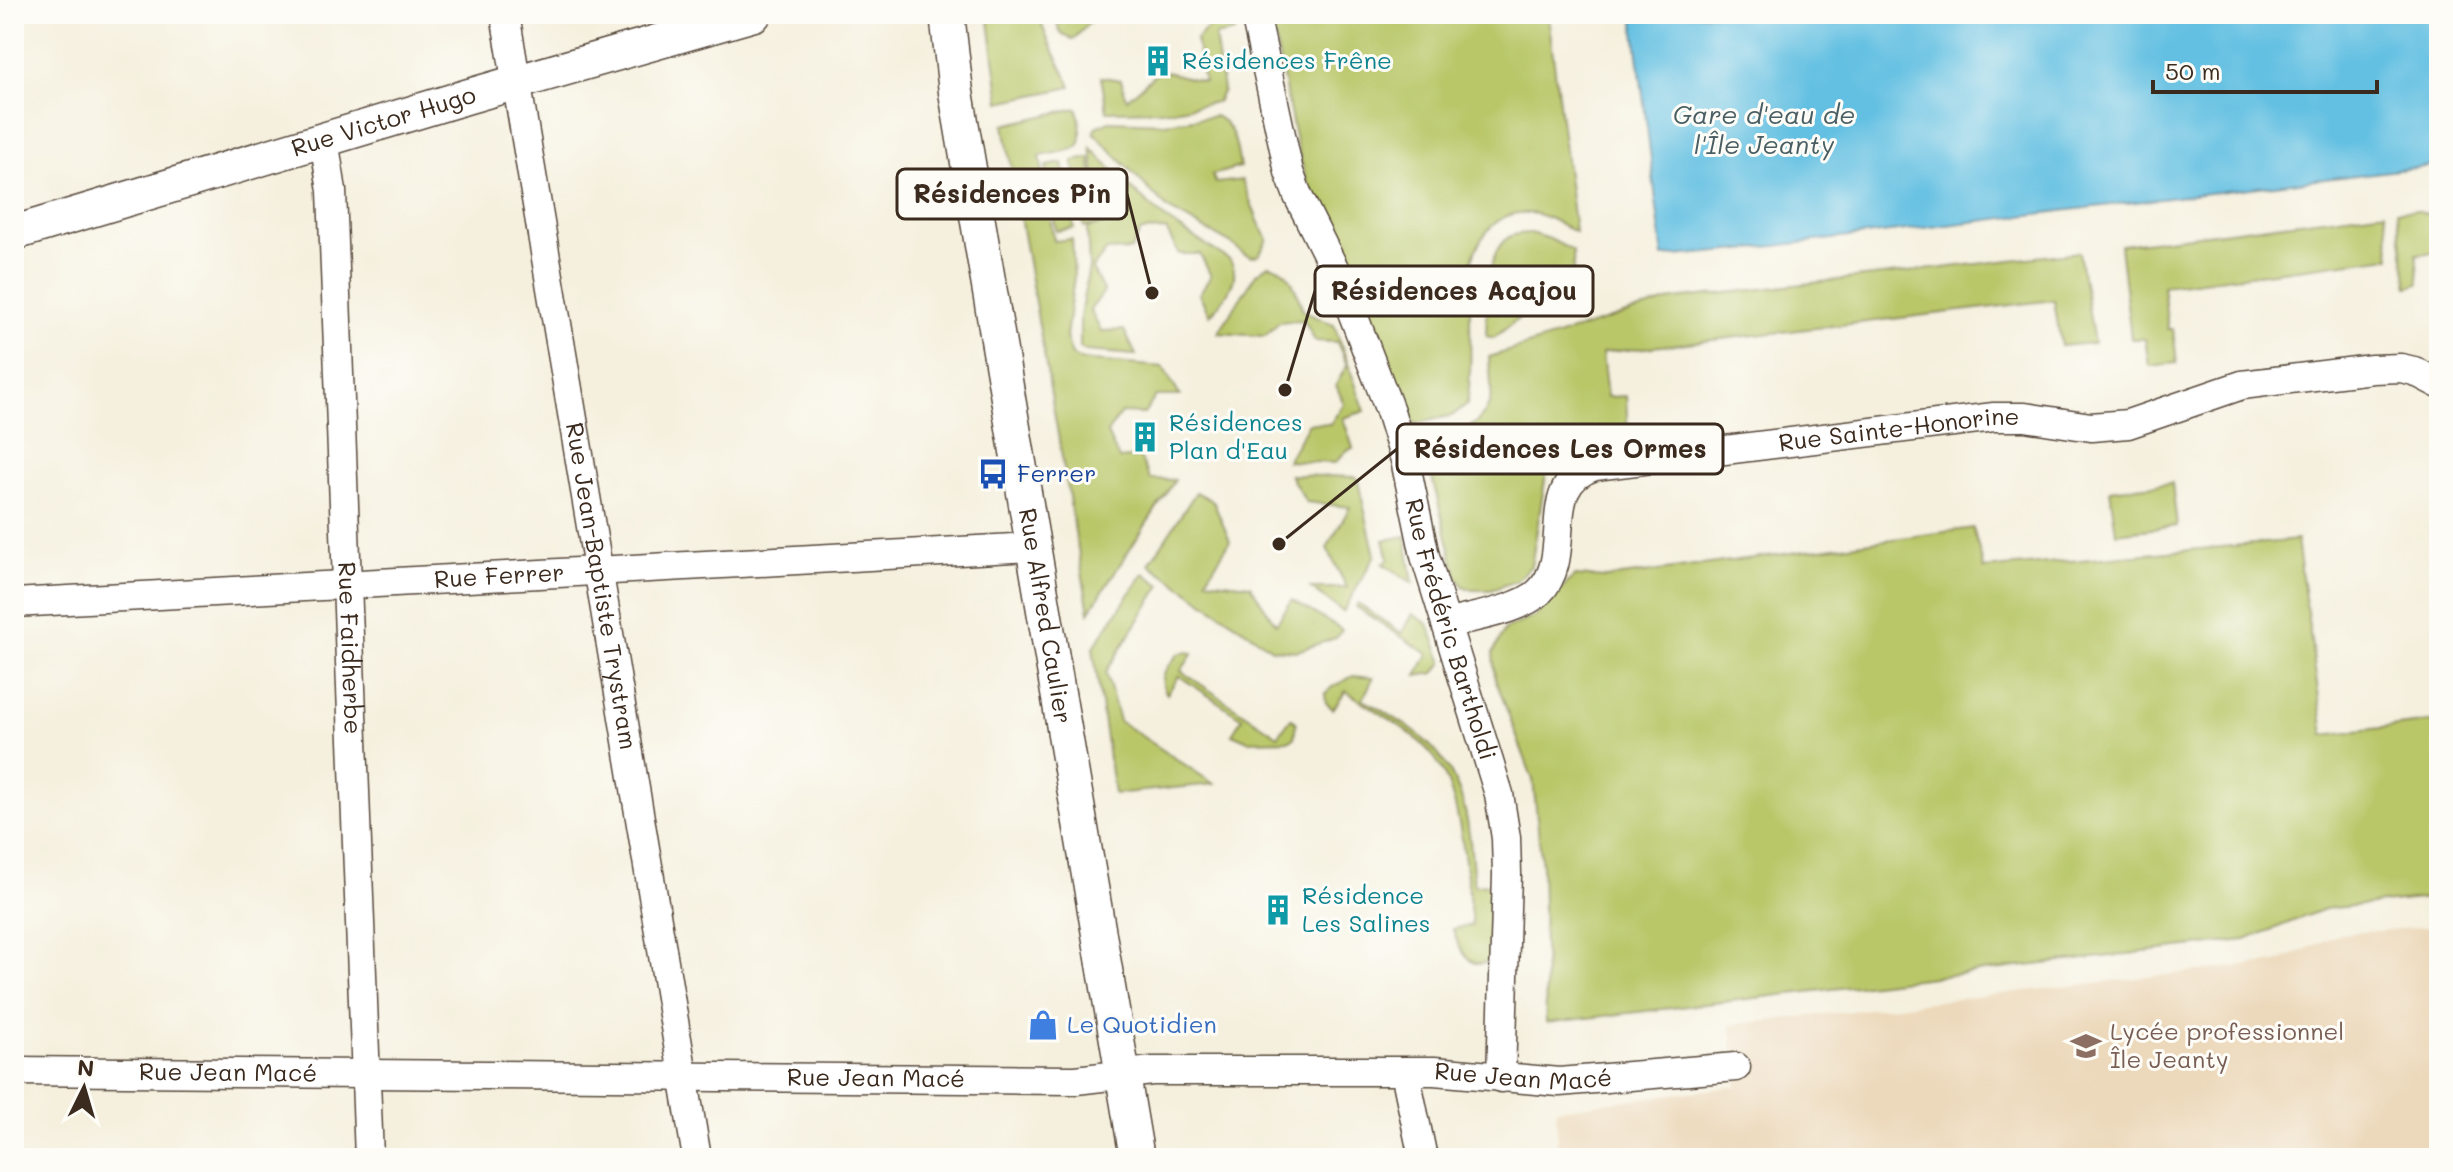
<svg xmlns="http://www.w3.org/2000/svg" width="2453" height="1172" viewBox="0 0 2453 1172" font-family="Mali,sans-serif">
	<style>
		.built { fill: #ecd8ba }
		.green { fill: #b9c769; stroke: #7a7844; stroke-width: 2 }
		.water { fill: #64c0e2; stroke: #507580; stroke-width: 2 }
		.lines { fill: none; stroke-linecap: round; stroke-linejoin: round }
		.minor-casing { stroke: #57483b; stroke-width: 31 }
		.tertiary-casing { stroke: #57483b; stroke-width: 37 }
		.minor { stroke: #fff; stroke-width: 28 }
		.tertiary { stroke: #fff; stroke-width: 34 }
		.labels { text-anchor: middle; stroke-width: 6; stroke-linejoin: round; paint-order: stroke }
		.culture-label { font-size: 24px; fill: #0d838f; stroke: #fdfcf7; text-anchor: start }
		.street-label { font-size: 24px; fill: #3b2a1e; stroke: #fdfcf7 }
		.transit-label { font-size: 24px; fill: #164399; stroke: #fdfcf7; text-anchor: start }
		.shop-label { font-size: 24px; fill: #366cbe; stroke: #fdfcf7; text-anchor: start }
		.education-label { font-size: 24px; fill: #785e54; stroke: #fdfcf7; text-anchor: start }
		.water-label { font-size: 26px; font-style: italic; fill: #495e63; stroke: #fdfcf7 }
		.leader { fill: none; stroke: #3b2a1e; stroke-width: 3 }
		.callout-dot { fill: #3b2a1e; stroke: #fdfcf7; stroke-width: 3 }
		.callout { fill: #fdfcf7; stroke: #3b2a1e; stroke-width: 3 }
		.callout-label { font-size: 26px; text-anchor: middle; font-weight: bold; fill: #3b2a1e }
	</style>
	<rect width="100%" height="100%" fill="#fdfcf7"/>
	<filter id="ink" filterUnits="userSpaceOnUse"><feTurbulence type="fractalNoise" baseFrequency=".0125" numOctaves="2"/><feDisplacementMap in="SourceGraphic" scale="16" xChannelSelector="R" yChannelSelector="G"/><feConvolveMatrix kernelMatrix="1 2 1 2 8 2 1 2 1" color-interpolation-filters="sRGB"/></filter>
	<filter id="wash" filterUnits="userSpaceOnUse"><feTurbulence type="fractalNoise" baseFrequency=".006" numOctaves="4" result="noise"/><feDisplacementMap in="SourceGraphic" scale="32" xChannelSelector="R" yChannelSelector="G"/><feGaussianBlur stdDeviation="1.8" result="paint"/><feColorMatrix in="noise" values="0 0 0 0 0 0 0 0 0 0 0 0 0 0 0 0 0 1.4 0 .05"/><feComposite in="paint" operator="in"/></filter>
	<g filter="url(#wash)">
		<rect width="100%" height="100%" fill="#f5f0de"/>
		<path class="built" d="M 2439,926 L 2439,1158 L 1558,1158 L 1556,1109 L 1737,1086 L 1730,1025 L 2277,962 L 2340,934 Z"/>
		<g class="green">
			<path d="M 988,14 L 1039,14 C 1045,41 1061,61 1071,87 L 1000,102 Z"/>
			<path d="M 1054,14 L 1097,14 L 1073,40 L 1060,32 Z"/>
			<path d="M 1222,14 L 1232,14 L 1235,32 L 1215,36 L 1223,90 L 1217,102 L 1173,110 L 1107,111 L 1101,77 L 1121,80 L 1127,99 L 1160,70 L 1204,82 L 1196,39 Z"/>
			<path d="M 1270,14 L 1548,14 L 1575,232 C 1561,225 1546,214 1529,213 C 1495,209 1474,243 1469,273 C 1467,285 1469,299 1470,310 C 1470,342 1472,373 1467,404 L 1453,415 L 1414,424 L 1377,341 L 1343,254 L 1308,186 L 1296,142 Z"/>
			<path d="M 1077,108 C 1087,155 1080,147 1040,156 L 1054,241 L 1072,239 L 1074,277 L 1066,337 L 1072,355 L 1080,360 L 1163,367 L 1180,396 L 1156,396 L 1144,414 L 1121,413 L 1107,433 L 1119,459 L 1140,457 L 1150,479 L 1175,480 L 1089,612 L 1004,125 Z"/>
			<path d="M 1215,116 C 1236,126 1236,147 1240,167 L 1212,175 L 1216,183 L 1242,180 L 1259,223 L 1268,239 L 1259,255 L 1251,257 L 1244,254 L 1232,244 L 1168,209 L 1094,133 L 1096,127 L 1109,121 L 1165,123 Z"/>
			<path d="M 1091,148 L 1125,183 L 1168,221 L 1230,260 C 1243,280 1223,300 1210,315 L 1199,294 L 1211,276 L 1200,254 L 1179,254 L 1166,230 L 1141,231 L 1131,250 L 1106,251 L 1092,269 L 1104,292 L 1090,310 L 1101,331 L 1124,330 L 1136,355 L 1086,351 L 1080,348 L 1080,316 L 1089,267 L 1087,228 L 1103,225 Z"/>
			<path d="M 1090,158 L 1101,224 L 1084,227 L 1073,161 Z"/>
			<path d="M 1063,163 L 1074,228 L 1056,231 L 1046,166 Z"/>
			<path d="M 2416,210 L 2439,218 L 2439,252 L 2416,254 L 2419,284 L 2408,287 L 2397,211 Z"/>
			<path d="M 2385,211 L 2391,257 L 2163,286 L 2168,329 L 2173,329 L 2177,363 L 2149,366 L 2145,339 L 2131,339 L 2120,245 Z"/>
			<path d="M 1530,233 L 1550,239 L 1573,251 L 1574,297 L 1542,300 L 1494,338 L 1486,336 C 1488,310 1483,249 1511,236 C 1516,233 1525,234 1530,233 Z"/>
			<path d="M 2079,252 L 2094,343 L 2061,346 L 2054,300 L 1602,353 L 1607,397 L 1626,396 L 1628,440 L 1603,439 L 1566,456 L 1546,474 L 1531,566 L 1516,581 L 1491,590 L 1472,590 L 1463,586 L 1457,577 L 1424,445 C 1450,437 1487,428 1491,395 C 1492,382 1489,369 1489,357 L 1674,299 Z"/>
			<path d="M 1268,265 C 1293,269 1295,289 1303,311 L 1334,325 L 1365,411 L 1343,418 L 1353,448 L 1346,451 L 1335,463 L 1287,461 L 1309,423 L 1330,424 L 1344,404 L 1336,385 L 1347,365 L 1337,342 L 1315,341 L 1304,320 L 1279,322 L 1265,336 L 1218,333 L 1256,274 Z"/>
			<path d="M 1290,475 L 1357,477 L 1375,555 L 1343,612 L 1311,588 L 1347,588 L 1327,548 L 1350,507 L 1306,502 Z"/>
			<path d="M 2172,483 L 2177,526 L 2116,533 L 2110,490 Z"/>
			<path d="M 1196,492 L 1213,501 L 1230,541 L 1206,580 L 1250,585 L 1276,624 L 1292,600 L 1342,630 L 1336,638 L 1297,651 L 1272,649 L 1149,564 Z"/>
			<path d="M 1973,528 L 1984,569 L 2297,540 L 2324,735 L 2439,721 L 2439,897 L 2324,909 L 2245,940 L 1546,1023 L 1542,867 L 1533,780 L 1495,678 L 1493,653 L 1505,629 L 1536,616 L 1574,576 L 1607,578 Z"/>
			<path d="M 1406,536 L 1413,583 L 1383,564 L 1389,559 L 1384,540 Z"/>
			<path d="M 1144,573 L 1161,585 L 1106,672 L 1119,721 L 1214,784 L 1114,794 L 1093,648 Z"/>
			<path d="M 1358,604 L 1402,633 L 1413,614 L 1428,624 L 1443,663 L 1434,673 L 1417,676 L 1428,654 L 1356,607 Z"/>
			<path d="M 1185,652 L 1193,653 L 1181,671 L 1278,736 L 1291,718 L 1296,723 L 1294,738 L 1290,740 L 1248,741 L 1232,734 L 1242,718 L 1179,676 L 1167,694 C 1156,678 1168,667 1178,654 Z"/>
			<path d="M 1353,676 L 1373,678 L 1363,699 C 1381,710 1400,720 1416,733 C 1468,773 1469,826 1474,885 L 1493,884 L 1495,955 C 1475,979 1458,949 1453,929 L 1472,925 C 1467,880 1462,792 1434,757 C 1412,729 1375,711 1346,691 L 1333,709 L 1326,703 L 1325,694 L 1332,687 Z"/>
		</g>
		<path class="water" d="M 1633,14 L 2439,14 L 2439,165 L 1742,250 L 1663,257 Z"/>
	</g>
	<g filter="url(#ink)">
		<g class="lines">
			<g class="minor-casing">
				<g id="minor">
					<path id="s1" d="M 505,14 L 697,1158"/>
					<path id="s2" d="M 1255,14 L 1289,172 L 1298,196 L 1339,278 L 1390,411 L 1405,460 L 1425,556 L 1499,794 L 1506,838 L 1507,874 L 1501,1078"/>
					<path id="s3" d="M 324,139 L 332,191 L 369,1158"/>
					<path id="s4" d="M 14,603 L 1033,547"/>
					<path id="s5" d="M 1446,624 C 1472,617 1520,610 1539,592 C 1577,555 1535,485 1595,466 L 1994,417 L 2025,417 L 2091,427 L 2128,424 L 2242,385 L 2372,369 L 2401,368 L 2414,371 L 2439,384"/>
					<path id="s6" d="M 14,1071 L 1076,1080 L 1152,1071 L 1434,1071 L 1559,1082 L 1736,1067"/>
					<path d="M 1405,1072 L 1423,1158"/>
				</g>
			</g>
			<g class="tertiary-casing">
				<g id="tertiary">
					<path id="s7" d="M 947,14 L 956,92 L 1137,1158"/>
					<path id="s8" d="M 14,233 L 469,96 L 754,14"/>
				</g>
			</g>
			<use href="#minor" class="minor"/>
			<use href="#tertiary" class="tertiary"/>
		</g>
	</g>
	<defs>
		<g id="building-bare" transform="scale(2.4)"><path d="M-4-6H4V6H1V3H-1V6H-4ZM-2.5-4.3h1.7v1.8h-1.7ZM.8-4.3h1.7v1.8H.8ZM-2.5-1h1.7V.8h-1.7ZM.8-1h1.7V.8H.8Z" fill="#0f9aa8" stroke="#fdfcf7" stroke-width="2.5" paint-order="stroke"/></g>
		<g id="bus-bare" transform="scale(2.4)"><path d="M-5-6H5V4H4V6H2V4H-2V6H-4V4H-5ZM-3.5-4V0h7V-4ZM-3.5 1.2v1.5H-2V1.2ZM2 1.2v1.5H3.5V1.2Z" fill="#1a4fb4" stroke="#fdfcf7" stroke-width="2.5" paint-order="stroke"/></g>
		<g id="shop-bare" transform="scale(2.4)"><path d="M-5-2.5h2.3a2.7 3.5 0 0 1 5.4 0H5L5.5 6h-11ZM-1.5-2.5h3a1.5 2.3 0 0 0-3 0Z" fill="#3f7fe0" stroke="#fdfcf7" stroke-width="2.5" paint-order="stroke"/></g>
		<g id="school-bare" transform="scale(2.4)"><path d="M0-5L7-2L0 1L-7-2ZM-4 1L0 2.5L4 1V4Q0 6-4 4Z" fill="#8d6e63" stroke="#fdfcf7" stroke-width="2.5" paint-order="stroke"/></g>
	</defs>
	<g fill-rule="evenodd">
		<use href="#building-bare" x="1158" y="61"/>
		<use href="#building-bare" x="1145" y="437"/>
		<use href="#bus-bare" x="993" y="474"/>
		<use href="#building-bare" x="1278" y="910"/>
		<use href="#shop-bare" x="1043" y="1025"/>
		<use href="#school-bare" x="2086" y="1046"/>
	</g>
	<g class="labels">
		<g class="culture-label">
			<text x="1182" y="69">Résidences Frêne</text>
			<text x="1169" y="431">Résidences<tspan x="1169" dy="28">Plan d'Eau</tspan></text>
			<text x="1302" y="904">Résidence<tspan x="1302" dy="28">Les Salines</tspan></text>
		</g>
		<g class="street-label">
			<text dy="8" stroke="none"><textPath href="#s8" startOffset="386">Rue Victor Hugo</textPath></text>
			<text dy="8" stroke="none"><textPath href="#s5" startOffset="552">Rue Sainte-Honorine</textPath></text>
			<text dy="8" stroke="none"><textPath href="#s4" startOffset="486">Rue Ferrer</textPath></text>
			<text dy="8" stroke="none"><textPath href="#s1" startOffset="580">Rue Jean-Baptiste Trystram</textPath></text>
			<text dy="8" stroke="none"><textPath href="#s7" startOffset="610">Rue Alfred Caulier</textPath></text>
			<text dy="8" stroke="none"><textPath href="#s2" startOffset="648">Rue Frédéric Bartholdi</textPath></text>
			<text dy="8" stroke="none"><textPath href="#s3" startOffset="510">Rue Faidherbe</textPath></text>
			<text dy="8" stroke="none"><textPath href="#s6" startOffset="214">Rue Jean Macé</textPath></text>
			<text dy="8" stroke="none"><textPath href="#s6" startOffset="1510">Rue Jean Macé</textPath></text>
			<text dy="8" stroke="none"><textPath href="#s6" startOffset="862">Rue Jean Macé</textPath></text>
		</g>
		<g class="transit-label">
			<text x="1017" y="482">Ferrer</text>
		</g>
		<g class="shop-label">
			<text x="1067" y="1033">Le Quotidien</text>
		</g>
		<g class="education-label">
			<text x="2110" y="1040">Lycée professionnel<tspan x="2110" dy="28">Île Jeanty</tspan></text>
		</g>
		<g class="water-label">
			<text x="1764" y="124">Gare d'eau de<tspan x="1764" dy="30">l'Île Jeanty</tspan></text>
		</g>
	</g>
	<path class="leader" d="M1152 293L1127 194M1285 390L1315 291M1279 544L1397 449"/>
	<g class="callout-dot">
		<circle cx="1152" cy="293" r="8"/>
		<circle cx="1285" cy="390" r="8"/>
		<circle cx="1279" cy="544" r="8"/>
	</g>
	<g class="callout">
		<rect x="897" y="169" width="230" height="50" rx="8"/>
		<rect x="1315" y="266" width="278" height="50" rx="8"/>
		<rect x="1397" y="424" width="326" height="50" rx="8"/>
	</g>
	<g class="callout-label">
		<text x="1012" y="203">Résidences Pin</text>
		<text x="1454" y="300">Résidences Acajou</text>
		<text x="1560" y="458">Résidences Les Ormes</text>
	</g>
	<rect width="2453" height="1172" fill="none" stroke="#fdfcf7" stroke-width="48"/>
	<g transform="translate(84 1088) rotate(5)" stroke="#fdfcf7" stroke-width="6" paint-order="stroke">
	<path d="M0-6L14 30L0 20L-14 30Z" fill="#3b2a1e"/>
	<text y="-12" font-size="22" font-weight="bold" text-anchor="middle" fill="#3b2a1e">N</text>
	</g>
	<path d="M2153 80v12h224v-12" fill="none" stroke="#3b2a1e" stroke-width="4"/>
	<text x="2165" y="80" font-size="24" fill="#3b2a1e" stroke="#fdfcf7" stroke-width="6" paint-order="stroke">50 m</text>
</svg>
